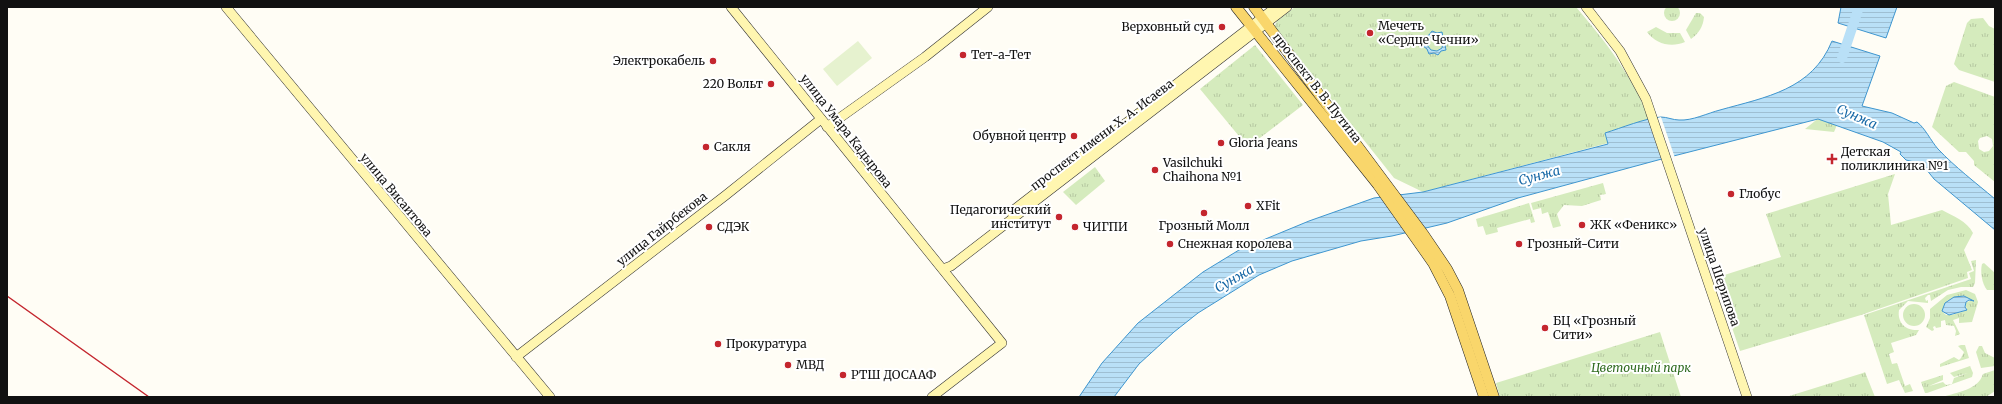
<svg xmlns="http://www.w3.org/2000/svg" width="2002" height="404" viewBox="0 0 2002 404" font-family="Merriweather,serif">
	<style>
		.grass { fill: url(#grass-tufts); fill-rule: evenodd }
		.pitch { fill: #e6f2cf }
		.water { fill: url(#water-rules); stroke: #3f96cf; fill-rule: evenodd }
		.pier { fill: #fffdf5 }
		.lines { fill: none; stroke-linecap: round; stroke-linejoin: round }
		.river { stroke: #b9e0f7; stroke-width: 10 }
		.secondary-casing { stroke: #333; stroke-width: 10 }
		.primary-casing { stroke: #222; stroke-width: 11 }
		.secondary { stroke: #fff6b0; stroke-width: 9 }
		.primary { stroke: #f9d66b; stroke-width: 10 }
		.rail { stroke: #c4262e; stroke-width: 1.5 }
		.poi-dot { fill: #c4262e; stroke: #fff; stroke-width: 1.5 }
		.labels { text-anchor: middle; stroke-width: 4; stroke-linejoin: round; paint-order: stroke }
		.poi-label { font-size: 12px; fill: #111; stroke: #fff; text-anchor: start }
		.street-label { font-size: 12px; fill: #111; stroke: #fff }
		.park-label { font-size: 12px; font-style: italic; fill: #2f6b1f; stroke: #fff }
		.water-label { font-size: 13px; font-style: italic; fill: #1768a6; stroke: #fff }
	</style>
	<defs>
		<pattern id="grass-tufts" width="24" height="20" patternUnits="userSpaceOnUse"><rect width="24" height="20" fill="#d5ebbd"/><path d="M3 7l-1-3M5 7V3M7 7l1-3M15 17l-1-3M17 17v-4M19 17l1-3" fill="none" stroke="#b6c8a1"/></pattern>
		<pattern id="water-rules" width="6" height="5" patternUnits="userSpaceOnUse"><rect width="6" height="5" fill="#b9e0f7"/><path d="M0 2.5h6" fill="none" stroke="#9ebfd3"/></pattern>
	</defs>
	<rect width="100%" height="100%" fill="#fffdf5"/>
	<g class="grass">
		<circle cx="1672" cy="13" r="8"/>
		<path d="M 1295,7 L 1576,7 C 1607,43 1632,76 1650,120 L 1605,133 L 1608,143 L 1423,192 L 1394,178 L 1274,27 L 1277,21 Z"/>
		<path d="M 1696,13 L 1700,13 L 1704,17 C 1703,27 1699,33 1691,39 L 1686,30 Z"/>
		<path d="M 1983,18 L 1989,26 L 1995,29 L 1995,82 L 1959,70 L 1954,64 L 1967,23 L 1971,19 Z"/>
		<path d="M 1656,27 L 1667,33 L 1680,33 L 1685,42 C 1671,48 1656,44 1647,32 Z"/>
		<path d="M 1255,45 L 1303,105 L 1248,147 L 1200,89 Z"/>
		<path d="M 1954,82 L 1995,97 L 1995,182 L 1974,165 L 1974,161 L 1966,152 L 1959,152 L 1932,127 L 1946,86 ZM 1987,136 L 1992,139 L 1993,146 L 1989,151 L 1984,152 L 1979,149 L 1978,141 L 1980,138 Z"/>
		<path d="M 1846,104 L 1834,132 L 1805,129 L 1820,117 Z"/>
		<path d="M 1095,167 L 1105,181 L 1076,205 L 1063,192 Z"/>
		<path d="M 1895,174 L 1888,194 L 1891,225 L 1942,210 C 1953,216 1967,221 1973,233 L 1964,250 L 1972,270 L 1967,272 L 1968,278 L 1861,315 L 1740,351 L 1715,278 L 1781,257 L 1766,214 Z"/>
		<path d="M 1603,183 L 1606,194 L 1600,195 L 1601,200 L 1582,206 L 1564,205 L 1557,214 L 1561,226 L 1553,228 L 1548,212 L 1542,214 L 1541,208 L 1533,210 L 1531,203 Z"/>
		<path d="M 1529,203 L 1535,222 L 1531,223 L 1530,219 L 1497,228 L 1498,232 L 1486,235 L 1483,226 L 1478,227 L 1476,219 Z"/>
		<path d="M 1976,260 L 1975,283 L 1973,287 L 1961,287 L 1948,290 L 1931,301 L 1930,295 L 1928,295 L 1925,298 L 1926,301 L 1928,300 L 1928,303 L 1908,301 L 1899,310 C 1897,323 1906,331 1919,330 L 1916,335 L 1891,343 L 1894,352 L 1889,354 L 1892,364 L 1897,363 L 1905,386 L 1910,384 L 1913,391 L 1905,393 L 1899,380 L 1887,384 L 1864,315 L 1971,279 L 1969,273 L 1974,271 L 1971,261 Z"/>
		<path d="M 1984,263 L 1995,273 L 1995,290 L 1987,290 C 1982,284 1980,272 1982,264 Z"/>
		<path d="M 1966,290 L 1975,294 L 1978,302 L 1972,322 L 1959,323 L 1959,318 L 1953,320 L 1960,334 L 1955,336 L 1956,331 L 1954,326 L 1946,325 L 1945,320 L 1941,321 L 1941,327 L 1936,328 L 1935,326 L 1933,327 L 1934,330 L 1932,331 L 1926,327 L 1930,318 L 1930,309 L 1947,295 ZM 1948,300 L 1972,300 L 1965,303 L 1967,310 L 1952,315 L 1946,315 L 1942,311 Z"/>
		<circle cx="1914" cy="315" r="11"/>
		<path d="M 1660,332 L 1681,397 L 1500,397 L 1496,383 Z"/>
		<path d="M 1961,345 L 1965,345 L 1969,358 L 1940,367 L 1940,364 L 1954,357 L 1959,360 L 1961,358 L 1964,352 L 1958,346 Z"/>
		<path d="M 1979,346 L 1982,346 L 1985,353 L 1995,358 L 1995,366 L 1981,368 L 1976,352 Z"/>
		<path d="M 1970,366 L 1973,373 L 1972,377 L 1927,393 L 1925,393 L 1921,382 L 1943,375 L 1943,380 L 1929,386 L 1943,382 L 1946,385 L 1952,384 L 1954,378 L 1968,373 L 1954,377 L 1950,373 Z"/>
		<path d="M 1995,370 L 1995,391 L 1986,397 L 1943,397 C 1957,392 1978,390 1983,374 Z"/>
		<path d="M 1865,372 L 1875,397 L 1786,397 L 1863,373 Z"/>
	</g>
	<path class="pitch" d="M 858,41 L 872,58 L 837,86 L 823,69 Z"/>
	<g class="water">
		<path d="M 1841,7 L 1897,7 L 1886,38 L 1838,23 Z"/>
		<path d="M 1432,31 L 1437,33 L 1442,32 L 1443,37 L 1447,40 L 1445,45 L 1446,50 L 1441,51 L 1438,55 L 1434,53 L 1429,54 L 1427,49 L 1423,46 L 1426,42 L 1424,37 L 1429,35 ZM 1433,35 L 1439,36 L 1443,41 L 1442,48 L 1437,51 L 1431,50 L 1427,45 L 1428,39 Z"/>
		<path d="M 1832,41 L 1880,56 L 1862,106 L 1892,113 L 1914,123 L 1917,122 C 1925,128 1931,141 1938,149 C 1955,167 1976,183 1995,199 L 1995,230 L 1934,179 L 1922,164 L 1906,160 L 1900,154 L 1901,152 L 1883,142 L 1818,119 L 1658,160 L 1518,198 L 1447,223 L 1392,236 L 1361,241 L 1292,261 L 1259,275 L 1198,313 L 1174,332 L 1139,364 L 1114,397 L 1079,397 L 1102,363 L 1138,323 L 1203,272 L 1239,250 L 1309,221 L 1374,198 L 1423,192 L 1608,144 L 1605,133 C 1621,128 1646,118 1661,117 C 1667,117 1673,120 1679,120 C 1692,121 1708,113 1720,110 C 1766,97 1812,90 1832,41 Z"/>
		<path d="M 1964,296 L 1974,301 L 1969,300 L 1966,302 L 1965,307 L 1967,310 L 1949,315 L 1942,311 L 1945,303 L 1954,297 Z"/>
	</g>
	<path class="pier" d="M 1661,117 L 1675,158 L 1663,161 L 1650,120 Z"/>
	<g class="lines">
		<path class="river" d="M 1842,58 L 1859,7"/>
		<g class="secondary-casing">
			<g id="secondary">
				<path d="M 226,7 L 550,397"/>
				<path d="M 731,7 L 1002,343 L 932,397"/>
				<path d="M 1586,7 L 1620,51 L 1646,99 L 1747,397"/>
				<path d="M 827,127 L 925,57 L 988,7"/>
				<path d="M 1011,212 L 1276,7"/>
				<path d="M 943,269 L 951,266 L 1287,7"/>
				<path d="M 516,357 L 726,195 L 821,119"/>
			</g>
		</g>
		<g class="primary-casing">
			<g id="primary">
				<path d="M 1236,7 L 1378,185 L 1433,263 L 1450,296 L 1484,397"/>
				<path d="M 1254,7 L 1424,235 L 1447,269 L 1458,290 L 1494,397"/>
			</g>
		</g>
		<use href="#secondary" class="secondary"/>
		<use href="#primary" class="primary"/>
		<path class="rail" d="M 7,296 L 149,397"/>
	</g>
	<g class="poi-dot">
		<circle cx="1222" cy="27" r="4"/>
		<circle cx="1370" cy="33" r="4"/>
		<circle cx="963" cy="55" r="4"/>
		<circle cx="713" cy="61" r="4"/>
		<circle cx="771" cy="84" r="4"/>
		<circle cx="1074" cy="136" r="4"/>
		<circle cx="1221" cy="143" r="4"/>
		<circle cx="706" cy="147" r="4"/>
		<path d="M1830 153h4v4h4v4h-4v4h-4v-4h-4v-4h4z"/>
		<circle cx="1155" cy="170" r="4"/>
		<circle cx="1731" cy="194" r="4"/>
		<circle cx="1248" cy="206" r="4"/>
		<circle cx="1204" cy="213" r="4"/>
		<circle cx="1059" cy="217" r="4"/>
		<circle cx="1582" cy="225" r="4"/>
		<circle cx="709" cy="227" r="4"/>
		<circle cx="1075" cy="227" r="4"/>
		<circle cx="1170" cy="244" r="4"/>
		<circle cx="1519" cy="244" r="4"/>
		<circle cx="1545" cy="328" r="4"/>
		<circle cx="718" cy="344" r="4"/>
		<circle cx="788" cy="365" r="4"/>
		<circle cx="843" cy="375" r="4"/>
	</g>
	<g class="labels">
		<g class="poi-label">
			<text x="1378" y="30">Мечеть<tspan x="1378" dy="14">«Сердце Чечни»</tspan></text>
			<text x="1214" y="31" text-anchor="end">Верховный суд</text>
			<text x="971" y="59">Тет-а-Тет</text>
			<text x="705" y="65" text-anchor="end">Электрокабель</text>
			<text x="763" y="88" text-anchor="end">220 Вольт</text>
			<text x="1066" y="140" text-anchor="end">Обувной центр</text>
			<text x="1229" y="147">Gloria Jeans</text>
			<text x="714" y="151">Сакля</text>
			<text x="1841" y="156">Детская<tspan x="1841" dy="14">поликлиника №1</tspan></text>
			<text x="1163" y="167">Vasilchuki<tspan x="1163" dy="14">Chaihona №1</tspan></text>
			<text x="1739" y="198">Глобус</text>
			<text x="1256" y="210">XFit</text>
			<text x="1051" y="214" text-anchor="end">Педагогический<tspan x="1051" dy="14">институт</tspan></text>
			<text x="1590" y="229">ЖК «Феникс»</text>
			<text x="1204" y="230" text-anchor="middle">Грозный Молл</text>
			<text x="717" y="231">СДЭК</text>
			<text x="1083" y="231">ЧИГПИ</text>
			<text x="1178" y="248">Снежная королева</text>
			<text x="1527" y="248">Грозный-Сити</text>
			<text x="1553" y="325">БЦ «Грозный<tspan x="1553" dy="14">Сити»</tspan></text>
			<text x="726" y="348">Прокуратура</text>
			<text x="796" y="369">МВД</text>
			<text x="851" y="379">РТШ ДОСААФ</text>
		</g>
		<g class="street-label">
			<text transform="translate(1317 88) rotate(52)" y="4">проспект В. В. Путина</text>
			<text transform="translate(846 131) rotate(52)" y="4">улица Умара Кадырова</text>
			<text transform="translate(1102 135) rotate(-37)" y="4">проспект имени Х. А. Исаева</text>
			<text transform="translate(396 195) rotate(50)" y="4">улица Висаитова</text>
			<text transform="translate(662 229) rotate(-38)" y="4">улица Гайрбекова</text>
			<text transform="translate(1719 277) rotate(71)" y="4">улица Шерипова</text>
		</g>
		<g class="park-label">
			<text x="1641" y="372">Цветочный парк</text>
		</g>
		<g class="water-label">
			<text transform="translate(1857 116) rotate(24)" y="5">Сунжа</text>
			<text transform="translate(1539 175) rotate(-15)" y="5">Сунжа</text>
			<text transform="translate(1234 278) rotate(-30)" y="5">Сунжа</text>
		</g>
	</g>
	<rect width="2002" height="404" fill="none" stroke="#111111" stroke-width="16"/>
</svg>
